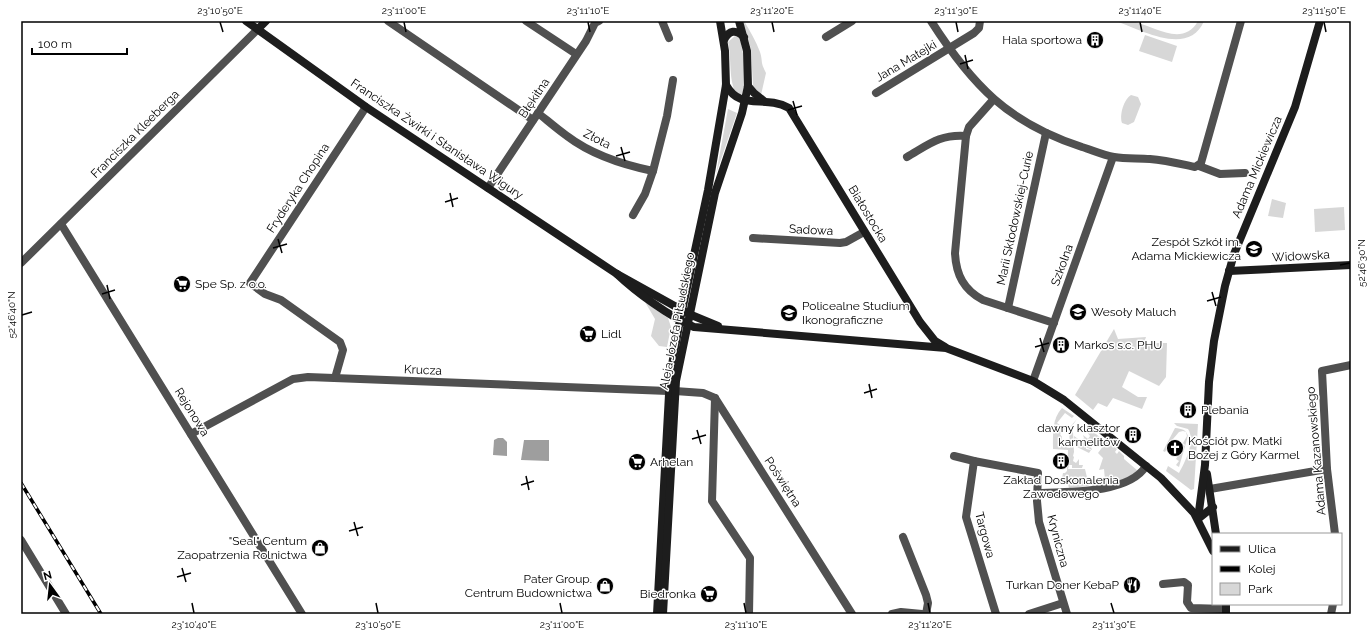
<svg xmlns="http://www.w3.org/2000/svg" width="1372" height="635" viewBox="0 0 1372 635" font-family="Raleway,sans-serif">
	<style>
		.green { fill: #d7d7d7 }
		.water { fill: #9e9e9e }
		.lines { fill: none; stroke-linecap: round; stroke-linejoin: round }
		.street { stroke: #505050; stroke-width: 8 }
		.secondary { stroke: #1d1d1d; stroke-width: 8 }
		.rail-casing { stroke: #000; stroke-width: 3.5 }
		.rail { stroke: #fff; stroke-width: 2; stroke-dasharray: 6; stroke-linecap: butt }
		.ticks { fill: none; stroke: #000; stroke-width: 1.5 }
		.labels { text-anchor: middle; stroke-width: 3; stroke-linejoin: round; paint-order: stroke }
		.poi-label { font-size: 12px; fill: #000; stroke: #fff; text-anchor: start }
		.street-label { font-size: 12px; fill: #000; stroke: #fff }
		.neatline { fill: none; stroke: #000; stroke-width: 1.5 }
		.ticks-label { font-size: 10px; text-anchor: middle; fill: #000 }
	</style>
	<rect width="100%" height="100%" fill="#fff"/>
	<g class="green">
		<path d="M 742,21 L 744,21 C 750,31 756,41 760,52 C 763,61 760,62 766,73 L 761,95 L 753,86 L 751,49 Z"/>
		<path d="M 1116,21 C 1121,21 1127,20 1132,21 C 1154,26 1183,48 1198,21 L 1204,21 C 1189,57 1141,30 1116,21 Z"/>
		<path d="M 1145,35 L 1177,46 L 1172,62 L 1139,51 Z"/>
		<path d="M 735,36 L 740,38 C 743,51 749,84 741,95 L 737,96 C 728,80 732,60 728,42 Z"/>
		<path d="M 1131,95 L 1138,97 L 1141,104 L 1134,122 L 1128,125 L 1122,123 C 1119,115 1124,99 1131,95 Z"/>
		<path d="M 728,109 L 737,113 L 716,174 Z"/>
		<path d="M 1272,199 L 1286,203 L 1283,218 L 1268,216 Z"/>
		<path d="M 1344,207 L 1345,230 L 1315,232 L 1314,209 Z"/>
		<path d="M 645,302 L 668,318 L 671,327 L 667,347 L 659,346 L 651,336 L 655,319 Z"/>
		<path d="M 1114,329 L 1118,339 L 1146,337 L 1144,343 L 1167,343 L 1166,377 L 1159,386 L 1129,371 L 1122,387 L 1138,397 L 1147,397 L 1142,409 L 1113,398 L 1107,407 L 1098,403 L 1093,410 L 1075,395 Z"/>
		<path d="M 1062,408 L 1074,416 L 1072,418 L 1065,413 L 1057,423 L 1063,427 L 1065,426 L 1067,427 L 1060,434 L 1062,437 L 1062,441 L 1060,441 L 1059,445 L 1070,448 L 1069,428 L 1077,419 L 1070,429 L 1073,432 L 1074,452 L 1073,456 L 1074,457 L 1073,461 L 1076,463 L 1079,459 L 1079,465 L 1083,465 L 1082,468 L 1072,468 L 1072,465 L 1069,465 L 1068,469 L 1085,469 L 1089,486 L 1069,488 L 1066,478 L 1062,478 L 1063,473 L 1065,473 L 1067,471 L 1068,450 L 1053,449 C 1053,433 1052,419 1062,408 Z"/>
		<path d="M 1174,423 L 1198,424 L 1194,489 L 1191,490 L 1166,471 L 1168,466 L 1179,473 C 1185,462 1196,441 1188,429 L 1177,426 Z"/>
		<path d="M 1175,428 C 1182,429 1186,429 1188,436 L 1179,467 L 1176,465 L 1179,461 L 1176,459 L 1185,445 L 1183,443 L 1187,436 L 1186,432 L 1183,431 L 1179,432 L 1173,439 L 1165,452 L 1163,451 Z"/>
		<path d="M 1090,429 L 1102,439 L 1096,440 L 1091,447 L 1092,450 L 1086,447 L 1086,449 L 1091,450 L 1089,453 L 1075,446 L 1074,436 L 1081,441 L 1084,438 L 1083,435 L 1088,439 L 1090,436 L 1087,432 Z"/>
		<path d="M 1107,441 L 1109,443 L 1107,446 L 1108,447 L 1111,444 L 1117,449 L 1115,452 L 1117,454 L 1119,451 L 1124,456 L 1124,459 L 1138,471 L 1121,481 L 1092,486 L 1092,481 L 1105,480 L 1104,469 L 1099,470 L 1103,458 L 1098,453 Z"/>
	</g>
	<g class="water">
		<path d="M 498,438 L 503,438 L 507,442 L 507,456 L 493,455 L 494,440 Z"/>
		<path d="M 524,440 L 549,440 L 549,461 L 521,460 Z"/>
	</g>
	<g class="lines">
		<g class="street">
			<path d="M 388,21 L 533,120"/>
			<path d="M 526,21 L 576,54"/>
			<path d="M 662,21 L 669,38"/>
			<path d="M 931,21 C 972,85 1008,123 1082,147 C 1092,150 1103,155 1114,157 C 1126,159 1138,158 1150,159 C 1165,160 1181,164 1195,167 L 1201,163 L 1241,21"/>
			<path d="M 826,37 L 852,21"/>
			<path d="M 876,93 L 974,33 L 979,28 L 980,21"/>
			<path d="M 993,100 L 969,127 L 966,136 L 955,253 C 956,275 964,290 983,300 L 1054,323"/>
			<path d="M 538,113 C 548,121 557,129 567,136 C 592,155 624,165 653,171 L 667,116 L 673,80"/>
			<path d="M 907,157 C 928,145 940,134 966,136"/>
			<path d="M 1199,166 L 1220,174 L 1245,173"/>
			<path d="M 488,188 L 586,41 L 595,23 L 599,21"/>
			<path d="M 633,215 L 645,194 L 653,171"/>
			<path d="M 61,224 L 302,614"/>
			<path d="M 753,238 L 840,243 L 846,242 L 864,232"/>
			<path d="M 21,263 L 258,29"/>
			<path d="M 1008,308 L 1046,133"/>
			<path d="M 335,378 L 343,350 L 340,342 L 281,300 L 265,294 L 250,283 L 366,107"/>
			<path d="M 1033,381 L 1113,157"/>
			<path d="M 675,391 L 703,393 L 715,398 L 852,614"/>
			<path d="M 715,398 L 712,501 L 750,558 L 749,614"/>
			<path d="M 191,434 L 293,379 L 308,377 L 668,391"/>
			<path d="M 954,456 L 974,461"/>
			<path d="M 1210,489 L 1327,469"/>
			<path d="M 1037,493 C 1067,492 1129,494 1146,466"/>
			<path d="M 1335,534 L 1327,469 L 1322,371 L 1351,365"/>
			<path d="M 903,537 L 926,595 L 928,603 L 926,614"/>
			<path d="M 21,540 L 66,614"/>
			<path d="M 1163,584 L 1184,582 L 1188,585 L 1187,602 L 1191,608 L 1226,609"/>
			<path d="M 892,614 L 901,612 L 922,614"/>
			<path d="M 996,614 L 966,517 L 974,461 L 1038,473 L 1037,501 L 1039,522 L 1067,614"/>
			<path d="M 1029,614 L 1063,603"/>
			<path d="M 1331,614 L 1333,604"/>
		</g>
		<g class="secondary">
			<path d="M 246,21 L 366,107 L 617,274 L 689,314 L 718,326"/>
			<path d="M 258,29 L 266,21"/>
			<path d="M 724,40 C 729,30 736,29 744,37"/>
			<path d="M 726,85 C 741,112 764,94 789,108 L 920,322 L 935,341 L 945,347"/>
			<path d="M 748,86 L 754,93 L 764,101"/>
			<path d="M 1229,271 L 1351,265"/>
			<path d="M 617,274 C 636,292 670,317 694,327 L 946,348 L 1033,381 L 1064,400 L 1161,478 L 1194,513 L 1213,551"/>
			<path d="M 1207,474 L 1216,534"/>
			<path d="M 1198,519 L 1205,465 L 1209,382 L 1214,341 L 1225,286 L 1234,254 L 1295,107 L 1320,21"/>
			<path d="M 1198,519 L 1213,507"/>
			<path d="M 1226,604 L 1226,614"/>
			<path d="M 657,614 L 670,376 L 680,320 L 708,190 L 726,85 L 725,51 L 720,21"/>
			<path d="M 663,614 L 676,381 L 715,193 L 742,113 L 748,86 L 747,51 L 739,21"/>
		</g>
		<g class="rail-casing">
			<path id="rail" d="M 21,483 L 101,614"/>
		</g>
		<use href="#rail" class="rail"/>
	</g>
	<path class="ticks" d="M 220,22 L 223,32M 404,22 L 406,32M 588,22 L 590,32M 772,22 L 774,32M 956,22 L 958,32M 1140,22 L 1142,32M 1324,22 L 1326,32M 965,55 L 968,69M 960,64 L 973,60M 793,101 L 797,115M 788,110 L 802,106M 621,147 L 625,161M 616,156 L 630,152M 450,193 L 453,207M 445,202 L 458,198M 278,239 L 282,253M 273,248 L 287,244M 1340,265 L 1350,263M 107,285 L 110,299M 1212,292 L 1216,306M 102,294 L 115,290M 1207,301 L 1221,297M 22,315 L 32,312M 1040,338 L 1044,352M 1035,347 L 1049,343M 869,384 L 872,398M 864,393 L 877,389M 697,430 L 701,444M 692,439 L 706,435M 526,476 L 529,490M 521,485 L 534,481M 354,522 L 358,536M 349,531 L 363,527M 182,568 L 186,582M 177,577 L 191,573M 192,603 L 194,613M 376,603 L 378,613M 560,603 L 562,613M 744,603 L 746,613M 928,603 L 930,613M 1111,603 L 1114,613"/>
	<defs>
		<g id="building-disc" transform="scale(0.9)"><circle r="9.5" fill="#000" stroke="#fff"/><path d="M-4-6H4V6H1V3H-1V6H-4ZM-2.5-4.3h1.7v1.8h-1.7ZM.8-4.3h1.7v1.8H.8ZM-2.5-1h1.7V.8h-1.7ZM.8-1h1.7V.8H.8Z" fill="#fff"/></g>
		<g id="school-disc" transform="scale(0.9)"><circle r="9.5" fill="#000" stroke="#fff"/><path d="M0-5L7-2L0 1L-7-2ZM-4 1L0 2.5L4 1V4Q0 6-4 4Z" fill="#fff"/></g>
		<g id="supermarket-disc" transform="scale(0.9)"><circle r="9.5" fill="#000" stroke="#fff"/><path d="M-6-5.5h2.5l.6 2H6L4.5 2H-2.5L-4.4-4H-6ZM-1.5 3.2a1.3 1.3 0 1 0 .1 0ZM3 3.2a1.3 1.3 0 1 0 .1 0Z" fill="#fff"/></g>
		<g id="university-disc" transform="scale(0.9)"><circle r="9.5" fill="#000" stroke="#fff"/><path d="M0-5L7-2L0 1L-7-2ZM-4 1L0 2.5L4 1V4Q0 6-4 4Z" fill="#fff"/></g>
		<g id="church-disc" transform="scale(0.9)"><circle r="9.5" fill="#000" stroke="#fff"/><path d="M-1.2-6h2.4v3.5h3.3v2.4h-3.3V6h-2.4V-.1h-3.3v-2.4h3.3Z" fill="#fff"/></g>
		<g id="shop-disc" transform="scale(0.9)"><circle r="9.5" fill="#000" stroke="#fff"/><path d="M-5-2.5h2.3a2.7 3.5 0 0 1 5.4 0H5L5.5 6h-11ZM-1.5-2.5h3a1.5 2.3 0 0 0-3 0Z" fill="#fff"/></g>
		<g id="restaurant-disc" transform="scale(0.9)"><circle r="9.5" fill="#000" stroke="#fff"/><path d="M-5-6h1v4h1v-4h1v4h1v-4h1v5L-1.5 .5V6h-2V.5L-5-1ZM5-6V6H3V1.5H1.5Q1.5-4 5-6Z" fill="#fff"/></g>
	</defs>
	<g fill-rule="evenodd">
		<use href="#building-disc" x="1095" y="40"/>
		<use href="#school-disc" x="1254" y="249"/>
		<use href="#supermarket-disc" x="182" y="284"/>
		<use href="#school-disc" x="1078" y="312"/>
		<use href="#university-disc" x="789" y="313"/>
		<use href="#supermarket-disc" x="588" y="334"/>
		<use href="#building-disc" x="1061" y="345"/>
		<use href="#building-disc" x="1188" y="410"/>
		<use href="#building-disc" x="1133" y="435"/>
		<use href="#church-disc" x="1175" y="448"/>
		<use href="#building-disc" x="1061" y="461"/>
		<use href="#supermarket-disc" x="637" y="462"/>
		<use href="#shop-disc" x="320" y="548"/>
		<use href="#restaurant-disc" x="1132" y="585"/>
		<use href="#shop-disc" x="605" y="586"/>
		<use href="#supermarket-disc" x="709" y="594"/>
	</g>
	<g class="labels">
		<g class="poi-label">
			<text x="1082" y="44" text-anchor="end">Hala sportowa</text>
			<text x="1241" y="246" text-anchor="end">Zespół Szkół im.<tspan x="1241" dy="14">Adama Mickiewicza</tspan></text>
			<text x="195" y="288">Spe Sp. z o.o.</text>
			<text x="802" y="310">Policealne Studium<tspan x="802" dy="14">Ikonograficzne</tspan></text>
			<text x="1091" y="316">Wesoły Maluch</text>
			<text x="601" y="338">Lidl</text>
			<text x="1074" y="349">Markos s.c. PHU</text>
			<text x="1201" y="414">Plebania</text>
			<text x="1120" y="432" text-anchor="end">dawny klasztor<tspan x="1120" dy="14">karmelitów</tspan></text>
			<text x="1188" y="445">Kościół pw. Matki<tspan x="1188" dy="14">Bożej z Góry Karmel</tspan></text>
			<text x="650" y="466">Arhelan</text>
			<text x="1061" y="484" text-anchor="middle">Zakład Doskonalenia<tspan x="1061" dy="14">Zawodowego</tspan></text>
			<text x="307" y="545" text-anchor="end">"Seal" Centum<tspan x="307" dy="14">Zaopatrzenia Rolnictwa</tspan></text>
			<text x="592" y="583" text-anchor="end">Pater Group.<tspan x="592" dy="14">Centrum Budownictwa</tspan></text>
			<text x="1119" y="589" text-anchor="end">Turkan Doner KebaP</text>
			<text x="696" y="598" text-anchor="end">Biedronka</text>
		</g>
		<g class="street-label">
			<text transform="translate(906 61) rotate(-31)" y="4">Jana Matejki</text>
			<text transform="translate(534 98) rotate(-56)" y="4">Błękitna</text>
			<text transform="translate(135 134) rotate(-45)" y="4">Franciszka Kleeberga</text>
			<text transform="translate(437 139) rotate(34)" y="4">Franciszka Żwirki i Stanisława Wigury</text>
			<text transform="translate(597 139) rotate(27)" y="4">Złota</text>
			<text transform="translate(1257 167) rotate(-67)" y="4">Adama Mickiewicza</text>
			<text transform="translate(298 188) rotate(-57)" y="4">Fryderyka Chopina</text>
			<text transform="translate(868 214) rotate(59)" y="4">Białostocka</text>
			<text transform="translate(1015 218) rotate(-78)" y="4">Marii Skłodowskiej-Curie</text>
			<text transform="translate(811 230) rotate(3)" y="4">Sadowa</text>
			<text transform="translate(1301 256) rotate(-3)" y="4">Widowska</text>
			<text transform="translate(1062 265) rotate(-70)" y="4">Szkolna</text>
			<text transform="translate(677 321) rotate(-79)" y="4">Aleja Józefa Piłsudskiego</text>
			<text transform="translate(423 370) rotate(2)" y="4">Krucza</text>
			<text transform="translate(192 412) rotate(58)" y="4">Rejonowa</text>
			<text transform="translate(1316 451) rotate(-95)" y="4">Adama Kazanowskiego</text>
			<text transform="translate(783 482) rotate(57)" y="4">Poświętna</text>
			<text transform="translate(985 535) rotate(75)" y="4">Targowa</text>
			<text transform="translate(1058 541) rotate(75)" y="4">Kryniczna</text>
		</g>
	</g>
	<rect width="1372" height="635" fill="none" stroke="#ffffff" stroke-width="44"/>
	<rect x="1212" y="533" width="130" height="72" fill="#ffffff" stroke="#999999"/>
	<rect x="1220" y="546" width="20" height="6" fill="#1d1d1d" stroke="#999999"/>
	<text x="1248" y="553" font-size="12" fill="#000000">Ulica</text>
	<rect x="1220" y="566" width="20" height="6" fill="#000000" stroke="#999999"/>
	<text x="1248" y="573" font-size="12" fill="#000000">Kolej</text>
	<rect x="1220" y="583" width="20" height="12" fill="#d7d7d7" stroke="#999999"/>
	<text x="1248" y="593" font-size="12" fill="#000000">Park</text>
	<g transform="translate(50 585) rotate(345)" stroke="#ffffff" stroke-width="3" paint-order="stroke">
	<path d="M0-3L7 15L0 10L-7 15Z" fill="#000000"/>
	<text y="-6" font-size="11" font-weight="bold" text-anchor="middle" fill="#000000">N</text>
	</g>
	<path d="M32 48v6h95v-6" fill="none" stroke="#000000" stroke-width="2"/>
	<text x="38" y="48" font-size="12" fill="#000000" stroke="#ffffff" stroke-width="3" paint-order="stroke">100 m</text>
	<rect x="22" y="22" width="1328" height="591" class="neatline"/>
	<g class="ticks-label">
		<text x="220" y="14">23°10'50"E</text>
		<text x="404" y="14">23°11'00"E</text>
		<text x="588" y="14">23°11'10"E</text>
		<text x="772" y="14">23°11'20"E</text>
		<text x="956" y="14">23°11'30"E</text>
		<text x="1140" y="14">23°11'40"E</text>
		<text x="1324" y="14">23°11'50"E</text>
		<text transform="translate(1361 263) rotate(-90)" y="4">52°46'30"N</text>
		<text transform="translate(11 315) rotate(-90)" y="4">52°46'40"N</text>
		<text x="194" y="628">23°10'40"E</text>
		<text x="378" y="628">23°10'50"E</text>
		<text x="562" y="628">23°11'00"E</text>
		<text x="746" y="628">23°11'10"E</text>
		<text x="930" y="628">23°11'20"E</text>
		<text x="1114" y="628">23°11'30"E</text>
	</g>
</svg>
